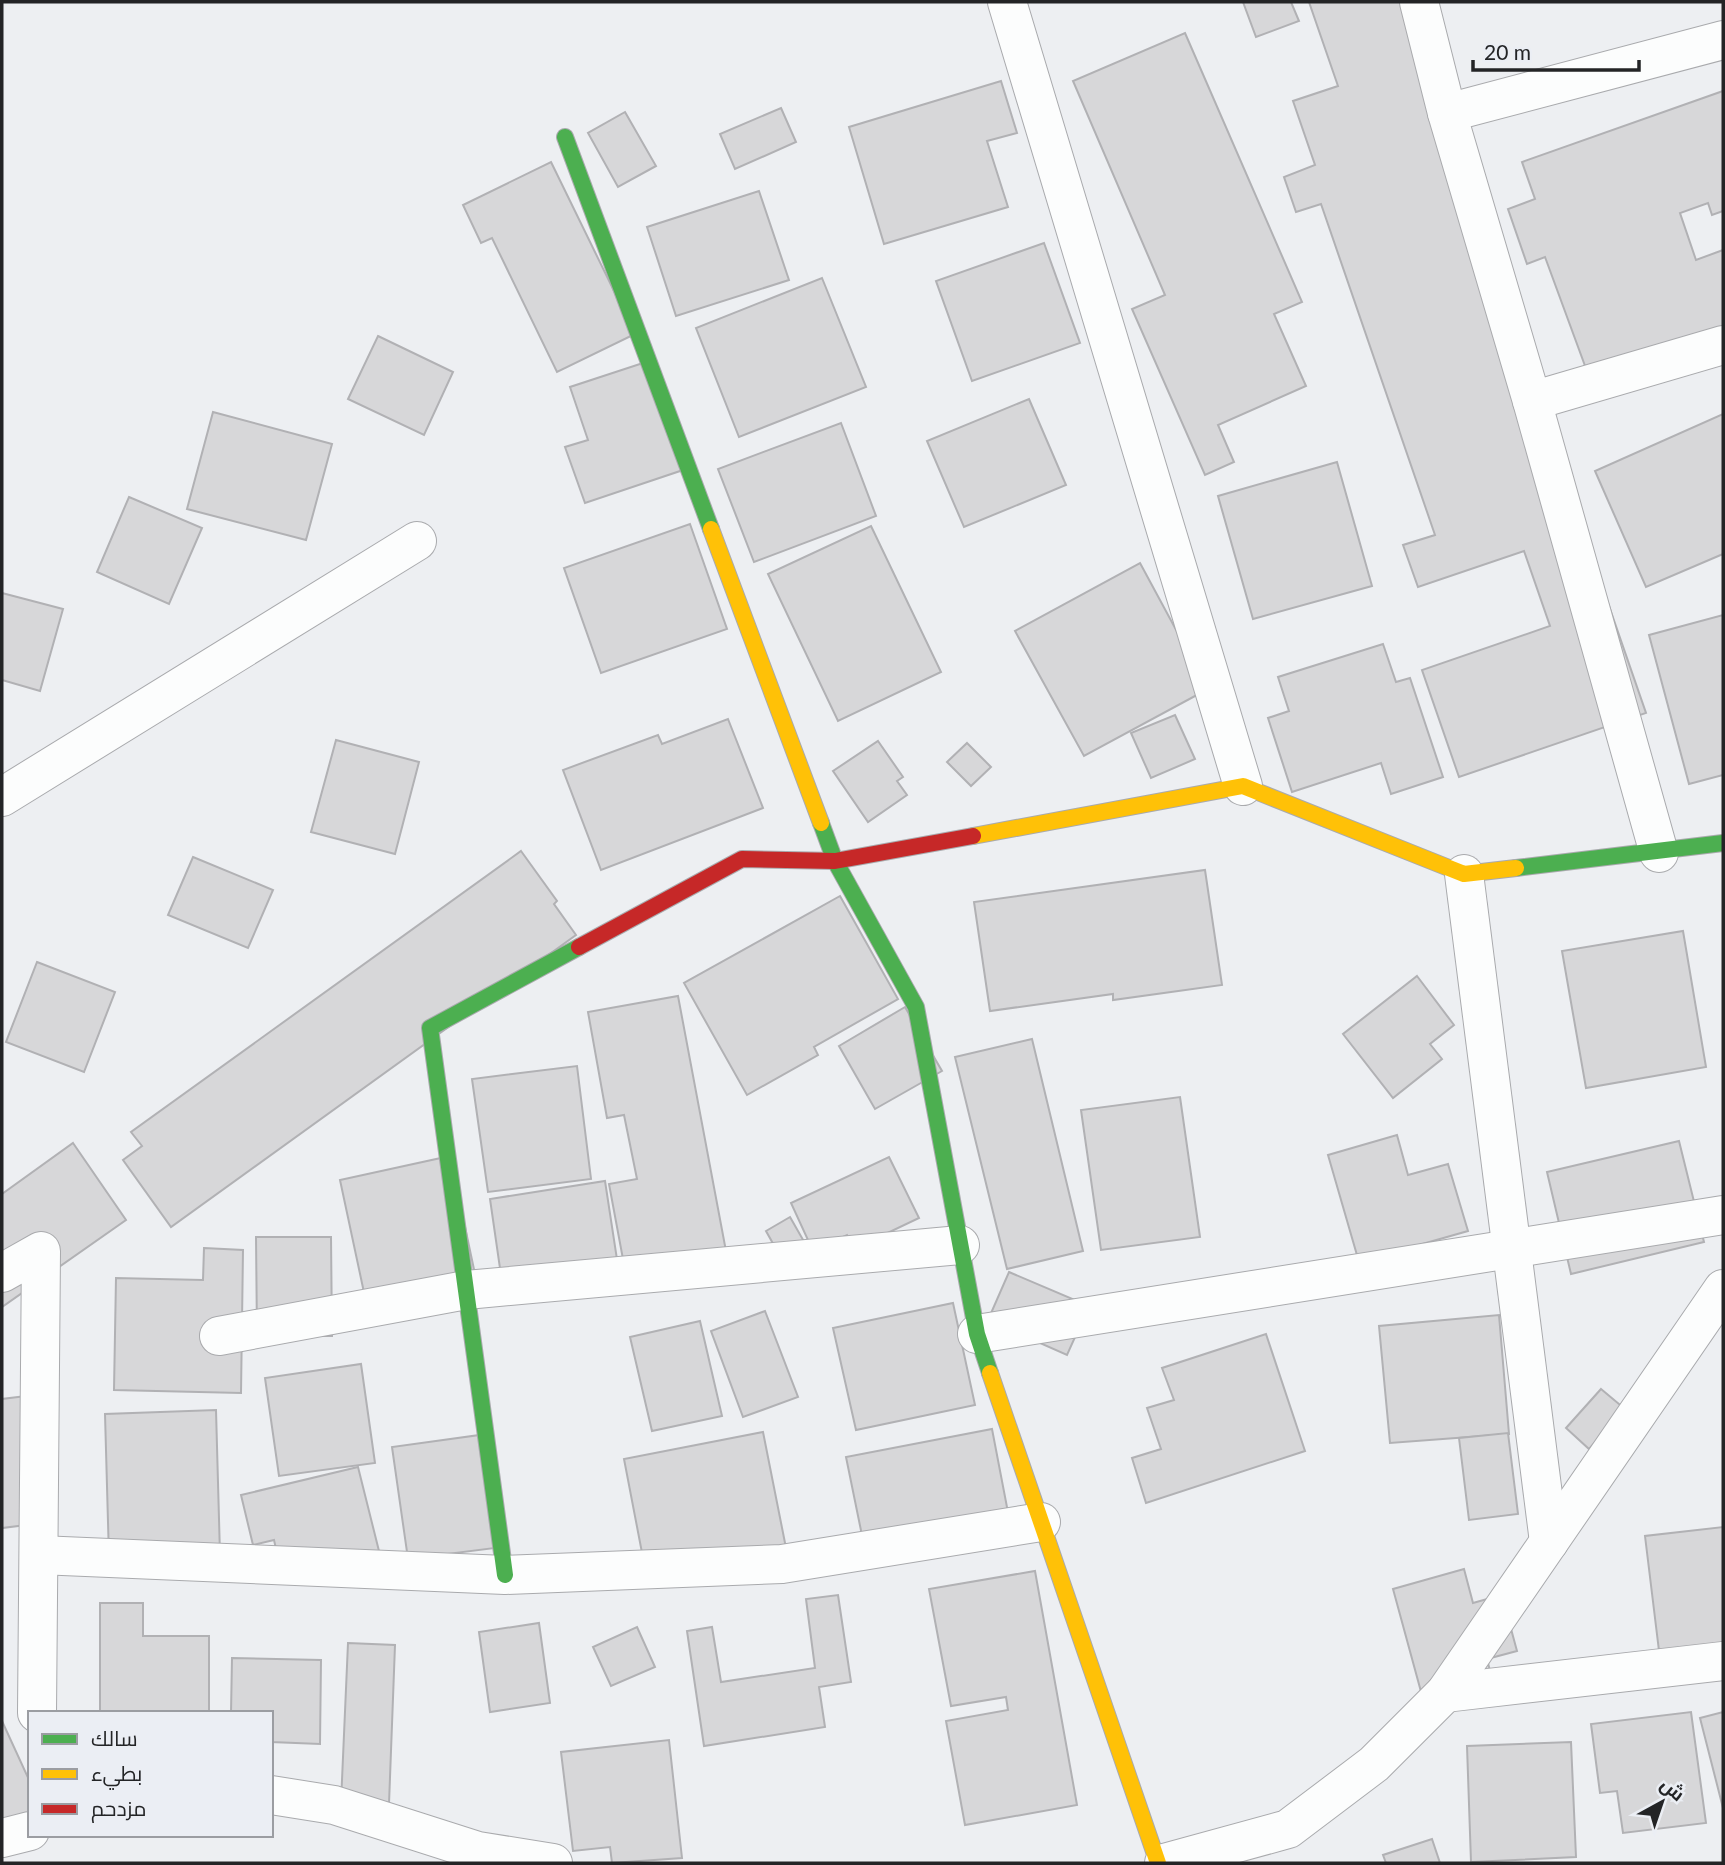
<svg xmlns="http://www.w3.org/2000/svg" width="1725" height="1865" viewBox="0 0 1725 1865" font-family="Lato,Cairo,sans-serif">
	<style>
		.building { fill: #d7d7d9; stroke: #b1b1b4; stroke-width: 2 }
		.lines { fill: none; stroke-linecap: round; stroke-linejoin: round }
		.street-casing { stroke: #a9aaad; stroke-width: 40 }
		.fast-casing { stroke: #a9aaad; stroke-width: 18 }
		.slow-casing { stroke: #a9aaad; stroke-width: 18 }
		.jam-casing { stroke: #a9aaad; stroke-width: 18 }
		.street { stroke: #fcfdfd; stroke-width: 38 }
		.fast { stroke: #4caf50; stroke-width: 16 }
		.slow { stroke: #ffc107; stroke-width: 16 }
		.jam { stroke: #c62828; stroke-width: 16 }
	</style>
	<rect width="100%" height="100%" fill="#edeff2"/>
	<g class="building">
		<path d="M 1243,2 L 1291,2 L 1299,21 L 1256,37 Z"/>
		<path d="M 1309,2 L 1400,2 L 1646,713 L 1459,777 L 1422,670 L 1550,626 L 1524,551 L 1418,587 L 1403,545 L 1435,535 L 1321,204 L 1296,212 L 1284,177 L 1315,165 L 1293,101 L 1338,86 Z"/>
		<path d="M 1185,33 L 1302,302 L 1274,314 L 1306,386 L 1218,425 L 1234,462 L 1205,475 L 1132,309 L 1165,295 L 1073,81 Z"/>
		<path d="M 1001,81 L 1017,133 L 987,141 L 1008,207 L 884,244 L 849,127 Z"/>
		<path d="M 1723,91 L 1723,211 L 1712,215 L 1708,203 L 1680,213 L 1696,260 L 1723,250 L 1723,347 L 1595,393 L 1545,257 L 1527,264 L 1508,209 L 1535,199 L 1522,162 Z"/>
		<path d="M 781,108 L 796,142 L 735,169 L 720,134 Z"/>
		<path d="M 625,112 L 656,166 L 618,187 L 588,133 Z"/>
		<path d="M 551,162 L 635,334 L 557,372 L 492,238 L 481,243 L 463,205 Z"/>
		<path d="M 759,191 L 789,280 L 676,316 L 647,227 Z"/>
		<path d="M 1044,243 L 1080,343 L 972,381 L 936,281 Z"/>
		<path d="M 822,278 L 866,387 L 739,437 L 696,328 Z"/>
		<path d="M 378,336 L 453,372 L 424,435 L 348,399 Z"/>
		<path d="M 649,361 L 686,469 L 585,503 L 565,447 L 588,440 L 570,387 Z"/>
		<path d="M 1029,399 L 1066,485 L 964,527 L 927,441 Z"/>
		<path d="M 213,412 L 332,444 L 306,540 L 187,509 Z"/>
		<path d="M 1723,414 L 1723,554 L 1646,587 L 1595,471 Z"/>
		<path d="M 841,423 L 876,516 L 754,562 L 718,469 Z"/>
		<path d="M 1337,462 L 1372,586 L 1253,619 L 1218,496 Z"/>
		<path d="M 129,497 L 202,528 L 169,604 L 97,572 Z"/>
		<path d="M 690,524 L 727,629 L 601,673 L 564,568 Z"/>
		<path d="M 871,526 L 941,672 L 838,721 L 768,574 Z"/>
		<path d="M 1140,563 L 1208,689 L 1084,756 L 1015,631 Z"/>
		<path d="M 2,593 L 63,609 L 40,691 L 2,680 Z"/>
		<path d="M 1723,615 L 1723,775 L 1689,784 L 1649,635 Z"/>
		<path d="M 1383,644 L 1396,682 L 1410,678 L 1443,777 L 1391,794 L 1381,763 L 1292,792 L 1268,718 L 1289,711 L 1278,677 Z"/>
		<path d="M 1175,715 L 1195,759 L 1151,778 L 1131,733 Z"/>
		<path d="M 728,719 L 763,808 L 601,870 L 563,770 L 658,735 L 662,744 Z"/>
		<path d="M 336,740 L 419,762 L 395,854 L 311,832 Z"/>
		<path d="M 878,741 L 903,777 L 897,781 L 907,795 L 868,822 L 833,771 Z"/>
		<path d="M 967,743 L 991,767 L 971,786 L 947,762 Z"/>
		<path d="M 521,851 L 557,901 L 554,904 L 576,935 L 171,1227 L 123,1160 L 142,1146 L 131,1132 Z"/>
		<path d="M 193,857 L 273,890 L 248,948 L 168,915 Z"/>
		<path d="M 1205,870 L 1222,985 L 1113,1000 L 1113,994 L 990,1011 L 974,902 Z"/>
		<path d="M 840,896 L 898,999 L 814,1047 L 818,1055 L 747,1095 L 684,983 Z"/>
		<path d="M 1683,931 L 1706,1067 L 1586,1088 L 1562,951 Z"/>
		<path d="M 37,962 L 115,992 L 84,1072 L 6,1042 Z"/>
		<path d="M 1417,976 L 1454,1025 L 1430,1044 L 1442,1059 L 1393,1098 L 1343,1034 Z"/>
		<path d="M 678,996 L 729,1267 L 628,1286 L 609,1184 L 637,1179 L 624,1115 L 607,1118 L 588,1012 Z"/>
		<path d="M 905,1007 L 942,1071 L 875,1109 L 839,1046 Z"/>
		<path d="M 1032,1039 L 1083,1251 L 1007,1269 L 955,1057 Z"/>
		<path d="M 577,1066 L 591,1179 L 488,1192 L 472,1079 Z"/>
		<path d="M 1180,1097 L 1200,1237 L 1101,1250 L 1081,1110 Z"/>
		<path d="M 1397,1135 L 1408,1175 L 1448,1164 L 1468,1231 L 1359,1262 L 1328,1155 Z"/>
		<path d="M 1679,1141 L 1704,1242 L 1571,1274 L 1547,1172 Z"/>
		<path d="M 73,1143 L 126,1220 L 2,1307 L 2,1194 Z"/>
		<path d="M 450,1156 L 479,1293 L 369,1316 L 340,1180 Z"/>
		<path d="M 889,1157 L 919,1218 L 854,1249 L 847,1235 L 813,1251 L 791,1203 Z"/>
		<path d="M 605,1181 L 620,1279 L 504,1296 L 490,1199 Z"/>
		<path d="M 790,1217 L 810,1252 L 785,1265 L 766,1231 Z"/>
		<path d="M 256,1237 L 331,1237 L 332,1336 L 257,1336 Z"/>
		<path d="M 204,1248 L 243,1250 L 241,1393 L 114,1390 L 116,1278 L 203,1280 Z"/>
		<path d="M 1009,1272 L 1089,1306 L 1067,1355 L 988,1320 Z"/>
		<path d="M 953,1303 L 975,1405 L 856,1430 L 833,1328 Z"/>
		<path d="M 765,1311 L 798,1397 L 743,1417 L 711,1331 Z"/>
		<path d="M 1499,1315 L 1509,1434 L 1390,1443 L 1379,1326 Z"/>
		<path d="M 700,1321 L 722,1416 L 652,1431 L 630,1337 Z"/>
		<path d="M 1266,1334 L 1305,1451 L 1146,1503 L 1132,1458 L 1161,1449 L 1147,1408 L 1174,1400 L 1162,1368 Z"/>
		<path d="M 361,1364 L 375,1463 L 279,1476 L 265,1378 Z"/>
		<path d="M 1601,1389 L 1625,1409 L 1589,1449 L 1566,1428 Z"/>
		<path d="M 34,1395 L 50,1522 L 2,1528 L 2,1399 Z"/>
		<path d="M 216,1410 L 220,1555 L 109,1558 L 105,1414 Z"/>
		<path d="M 992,1429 L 1011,1528 L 866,1555 L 846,1457 Z"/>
		<path d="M 763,1432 L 788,1558 L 648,1584 L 624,1459 Z"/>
		<path d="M 1508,1433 L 1518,1514 L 1469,1520 L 1459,1438 Z"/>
		<path d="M 487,1434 L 503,1547 L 408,1559 L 392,1447 Z"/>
		<path d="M 358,1467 L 380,1555 L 283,1579 L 274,1540 L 253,1545 L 241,1495 Z"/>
		<path d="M 1723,1527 L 1723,1651 L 1660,1659 L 1645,1536 Z"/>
		<path d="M 1464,1569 L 1473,1603 L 1519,1590 L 1507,1614 L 1517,1651 L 1487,1659 L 1495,1691 L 1426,1710 L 1393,1589 Z"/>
		<path d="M 1035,1571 L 1077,1805 L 965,1825 L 946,1721 L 1008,1710 L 1006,1697 L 951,1706 L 929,1589 Z"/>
		<path d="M 838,1595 L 851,1682 L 819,1687 L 825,1727 L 704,1746 L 687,1631 L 712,1627 L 721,1682 L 815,1668 L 806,1599 Z"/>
		<path d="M 100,1603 L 143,1603 L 143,1636 L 209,1636 L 209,1713 L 100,1713 Z"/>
		<path d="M 539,1623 L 550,1703 L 490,1712 L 479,1632 Z"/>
		<path d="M 637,1627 L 655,1667 L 611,1686 L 593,1647 Z"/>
		<path d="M 348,1643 L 395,1645 L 389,1804 L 341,1803 Z"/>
		<path d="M 232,1658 L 321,1660 L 320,1744 L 271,1742 L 271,1713 L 231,1713 Z"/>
		<path d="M 1691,1712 L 1706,1823 L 1623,1833 L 1617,1791 L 1600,1793 L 1591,1724 Z"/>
		<path d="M 1723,1712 L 1723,1808 L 1700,1718 Z"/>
		<path d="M 2,1721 L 30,1782 L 30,1822 L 2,1835 Z"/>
		<path d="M 669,1740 L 682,1858 L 612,1863 L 610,1847 L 573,1851 L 561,1752 Z"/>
		<path d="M 1571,1742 L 1576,1857 L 1471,1862 L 1467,1746 Z"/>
		<path d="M 1432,1839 L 1440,1863 L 1386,1863 L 1383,1855 Z"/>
	</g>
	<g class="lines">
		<g class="street-casing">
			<g id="street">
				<path d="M 1007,2 L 1243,786"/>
				<path d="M 1419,2 L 1447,113 L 1532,401 L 1659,853"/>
				<path d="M 1447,113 L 1723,40"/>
				<path d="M 1532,401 L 1723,345"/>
				<path d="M 2,797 L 417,541"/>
				<path d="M 1464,874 L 1549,1542"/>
				<path d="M 2,1273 L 41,1251 L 37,1713"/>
				<path d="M 977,1334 L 1723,1215"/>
				<path d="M 219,1336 L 466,1290 L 960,1245"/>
				<path d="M 39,1555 L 505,1575 L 782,1564 L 1041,1522"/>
				<path d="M 1445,1693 L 1723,1661"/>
				<path d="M 271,1795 L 334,1805 L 478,1851 L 553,1863"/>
				<path d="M 2,1838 L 30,1831"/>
				<path d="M 1164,1863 L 1288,1829 L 1374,1764 L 1445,1693 L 1723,1289"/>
			</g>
		</g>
		<g class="fast-casing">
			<g id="fast">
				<path d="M 565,137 L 711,529"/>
				<path d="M 821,823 L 835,861 L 916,1007 L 977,1334 L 990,1373"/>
				<path d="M 1516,868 L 1723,843"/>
				<path d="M 505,1575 L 430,1028 L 579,947"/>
			</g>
		</g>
		<g class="slow-casing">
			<g id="slow">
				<path d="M 711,529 L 821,823"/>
				<path d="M 973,836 L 1243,786 L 1464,874 L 1516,868"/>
				<path d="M 990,1373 L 1158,1863"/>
			</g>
		</g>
		<g class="jam-casing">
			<path id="jam" d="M 579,947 L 742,859 L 835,861 L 973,836"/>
		</g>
		<use href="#street" class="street"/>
		<use href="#fast" class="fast"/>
		<use href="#slow" class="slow"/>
		<use href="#jam" class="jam"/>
	</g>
	<rect width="1725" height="1865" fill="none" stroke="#232426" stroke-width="7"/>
	<rect x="28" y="1711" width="245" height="126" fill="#ebeef4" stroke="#9b9da2" stroke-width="2"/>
	<rect x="42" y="1734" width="35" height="10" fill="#4caf50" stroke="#9b9da2" stroke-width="2"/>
	<text x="91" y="1746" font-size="21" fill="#232426">سالك</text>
	<rect x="42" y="1769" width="35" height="10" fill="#ffc107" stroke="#9b9da2" stroke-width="2"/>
	<text x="91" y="1781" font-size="21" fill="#232426">بطيء</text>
	<rect x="42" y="1804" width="35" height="10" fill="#c62828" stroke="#9b9da2" stroke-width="2"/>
	<text x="91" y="1816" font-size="21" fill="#232426">مزدحم</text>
	<g transform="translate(1662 1802) rotate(40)" stroke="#ebeef4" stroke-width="5" paint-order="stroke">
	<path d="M0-5L12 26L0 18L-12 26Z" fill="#232426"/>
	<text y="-10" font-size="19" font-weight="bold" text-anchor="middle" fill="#232426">ش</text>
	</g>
	<path d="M1473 60v10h166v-10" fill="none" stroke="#232426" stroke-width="3.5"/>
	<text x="1484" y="60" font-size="21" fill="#232426" stroke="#ebeef4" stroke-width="5" paint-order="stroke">20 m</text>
</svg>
